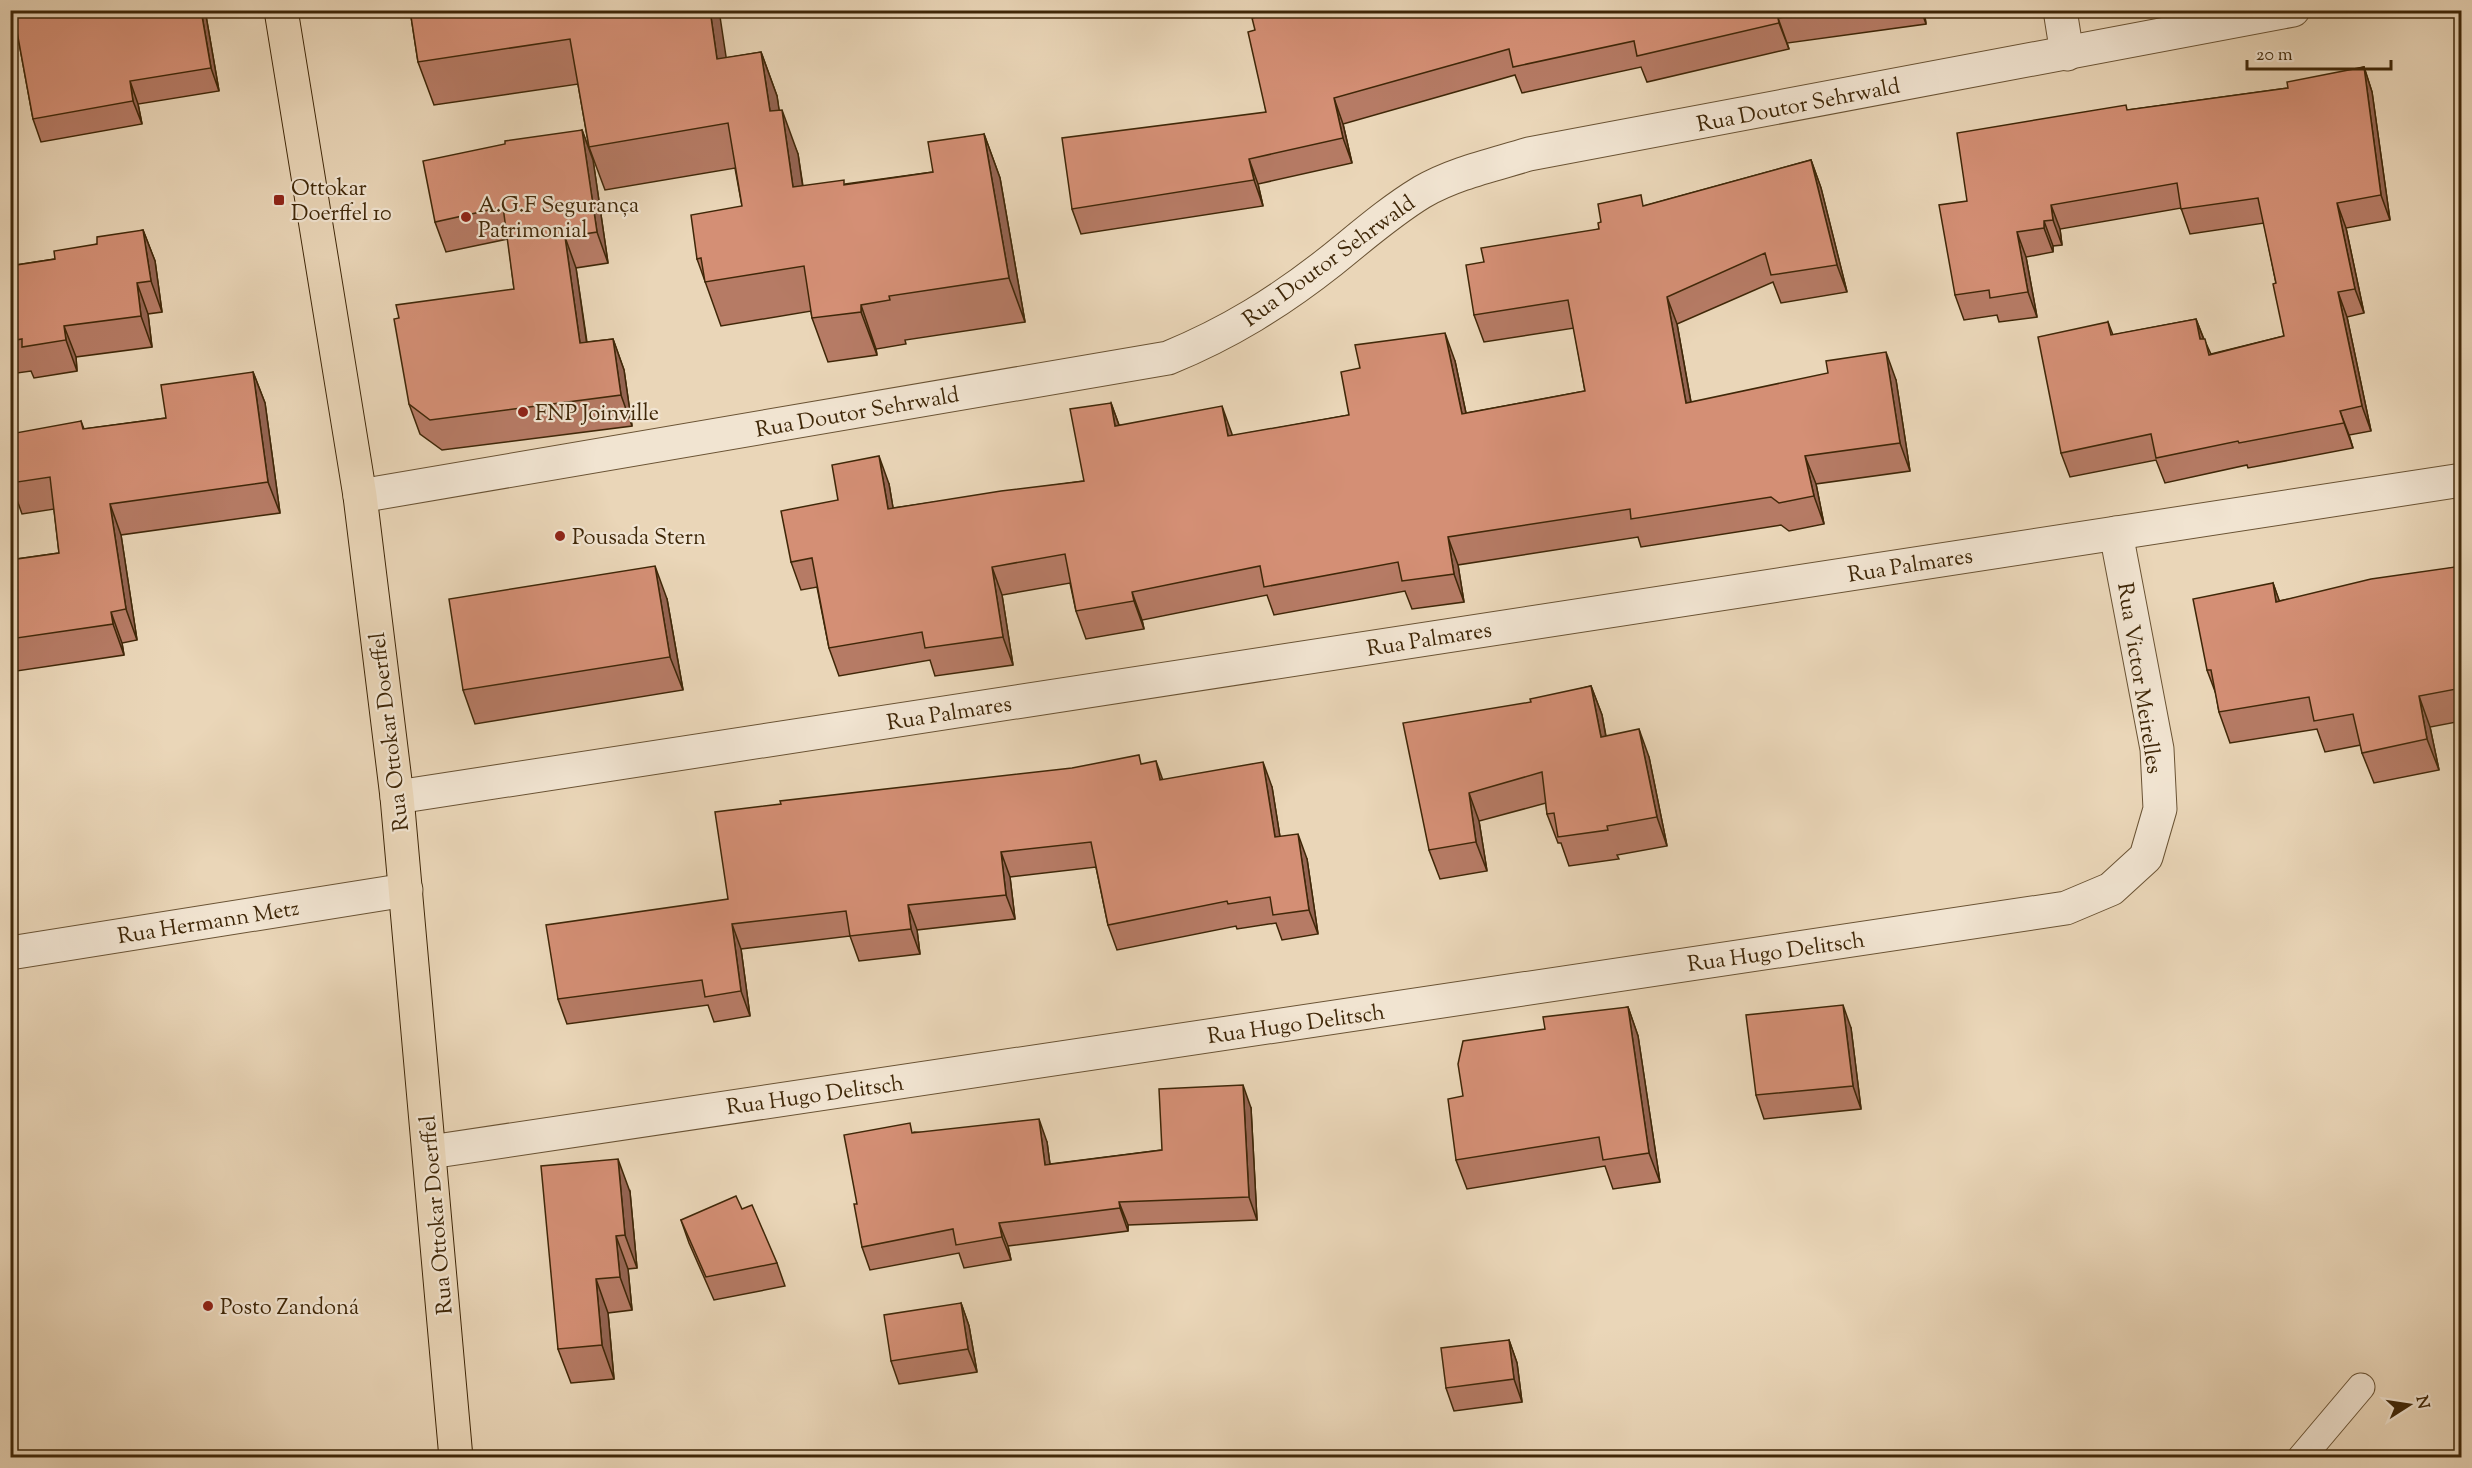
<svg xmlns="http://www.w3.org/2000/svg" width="2472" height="1468" viewBox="0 0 2472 1468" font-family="'Sorts Mill Goudy',serif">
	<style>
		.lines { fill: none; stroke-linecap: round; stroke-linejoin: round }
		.lane-casing { stroke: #6a5334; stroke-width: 29 }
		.street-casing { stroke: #6a5334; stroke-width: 35 }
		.primary-casing { stroke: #3f2708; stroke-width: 35 }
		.lane { stroke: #f1e4d1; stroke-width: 27 }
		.street { stroke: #f1e4d1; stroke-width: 33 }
		.primary { stroke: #ead6b8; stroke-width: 33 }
		.wall { fill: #b67b65; stroke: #3f2708; stroke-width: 1.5 }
		.shaded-wall { fill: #946452; stroke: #3f2708; stroke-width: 1.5 }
		.building { fill: #d48f75; stroke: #3f2708; stroke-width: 1.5 }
		.poi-dot { fill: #8f2418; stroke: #f1e4d1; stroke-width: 2 }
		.labels { text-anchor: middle; stroke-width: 4.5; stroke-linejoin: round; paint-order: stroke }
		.street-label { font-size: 22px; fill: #3f2708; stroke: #f1e4d1 }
		.poi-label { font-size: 22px; fill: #3f2708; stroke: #f1e4d1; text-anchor: start }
	</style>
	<rect width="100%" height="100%" fill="#ead6b8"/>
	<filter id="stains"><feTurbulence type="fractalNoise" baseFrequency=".00333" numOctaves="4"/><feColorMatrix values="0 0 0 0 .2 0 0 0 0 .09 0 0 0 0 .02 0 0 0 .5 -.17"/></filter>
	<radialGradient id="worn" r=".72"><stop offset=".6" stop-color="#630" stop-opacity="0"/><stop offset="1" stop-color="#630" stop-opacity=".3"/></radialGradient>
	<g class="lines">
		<g class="lane-casing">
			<path id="lane" d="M 2301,1458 L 2361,1387"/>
		</g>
		<g class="street-casing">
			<g id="street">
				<path d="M 2060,10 L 2067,54"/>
				<path d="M 360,496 L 1168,358 C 1229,333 1279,302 1331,261 C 1361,237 1389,212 1422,192 C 1455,173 1493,165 1529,154 L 2293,10"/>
				<path d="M 397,797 L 2462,480"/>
				<path d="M 10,953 L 406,890"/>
				<path d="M 430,1152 L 2066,908 L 2111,889 L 2146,857 L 2160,809 L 2157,749 L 2116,533"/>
			</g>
		</g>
		<g class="primary-casing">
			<path id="primary" d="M 281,10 L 360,496 L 397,797 L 456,1458"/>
		</g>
		<use href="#lane" class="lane"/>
		<use href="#street" class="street"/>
		<use href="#primary" class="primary"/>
	</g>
	<g class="wall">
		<path d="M 13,10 L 205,10 L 219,91 L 138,104 L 142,124 L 41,142 L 33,119 Z"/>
		<path d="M 410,10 L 726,58 L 761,52 L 777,96 L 779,111 L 798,154 L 803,186 L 845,184 L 933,172 L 984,134 L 1000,178 L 1025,322 L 905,340 L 906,344 L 876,349 L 877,355 L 828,362 L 812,318 L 811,311 L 721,326 L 697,259 L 742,206 L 735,168 L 605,190 L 589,147 L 578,84 L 434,105 L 418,62 Z"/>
		<path d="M 1287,10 L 1971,10 L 1925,17 L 1926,24 L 1787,43 L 1789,49 L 1647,82 L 1641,67 L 1522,93 L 1515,75 L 1343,124 L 1352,163 L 1258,184 L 1263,206 L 1081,234 L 1072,209 L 1266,112 L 1255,30 Z"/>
		<path d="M 2364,67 L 2372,92 L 2390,220 L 2346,228 L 2364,313 L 2347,317 L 2371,431 L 2349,435 L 2353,448 L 2248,468 L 2247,465 L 2165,483 L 2156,460 L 2070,477 L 2061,453 L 2108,322 L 2113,335 L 2196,319 L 2204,339 L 2211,354 L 2284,336 L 2276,283 L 2264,223 L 2190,234 L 2181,208 L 2060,229 L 2062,245 L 2053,246 L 2053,252 L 2026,257 L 2037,317 L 1999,322 L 1997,315 L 1964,320 L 1955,295 L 1967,201 L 2128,110 L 2288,88 Z"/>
		<path d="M 582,130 L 593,160 L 608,263 L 576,268 L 587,342 L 613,339 L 624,370 L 632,426 L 442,450 L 420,434 L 409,404 L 514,289 L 508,239 L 446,252 L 435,222 Z"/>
		<path d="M 1811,160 L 1821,188 L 1847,292 L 1781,303 L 1773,282 L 1677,324 L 1691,402 L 1896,380 L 1910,471 L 1816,484 L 1824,524 L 1789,531 L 1781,525 L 1641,547 L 1638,537 L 1458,565 L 1464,602 L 1412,609 L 1405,591 L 1274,615 L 1267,595 L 1142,620 L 1144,629 L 1086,639 L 1076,611 L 1070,583 L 1002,595 L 1013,665 L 935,676 L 930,660 L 839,676 L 829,648 L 817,587 L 801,590 L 791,562 L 838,500 L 889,484 L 893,508 L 1084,481 L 1111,403 L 1119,425 L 1232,436 L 1349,415 L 1455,361 L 1466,413 L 1585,391 L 1574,328 L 1484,342 L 1474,315 L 1484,262 L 1599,229 L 1601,222 L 1644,206 Z"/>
		<path d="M 143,230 L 155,261 L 162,312 L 148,314 L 152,347 L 76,357 L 77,371 L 34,378 L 31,371 L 10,374 L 10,266 L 55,259 L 97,244 Z"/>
		<path d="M 253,372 L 265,403 L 280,513 L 121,535 L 137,640 L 122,643 L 124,655 L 10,672 L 10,560 L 59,553 L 54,509 L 22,514 L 11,483 L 81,421 L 84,429 L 166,418 Z"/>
		<path d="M 2462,566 L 2462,721 L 2430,727 L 2439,770 L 2374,783 L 2362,753 L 2361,745 L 2325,752 L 2317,729 L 2230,743 L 2219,712 L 2216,694 L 2207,670 L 2273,583 L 2279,601 Z"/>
		<path d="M 667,599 L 683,690 L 475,724 L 463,690 Z"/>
		<path d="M 1591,686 L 1602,715 L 1606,736 L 1649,757 L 1667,846 L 1617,855 L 1619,859 L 1569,866 L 1561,843 L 1558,843 L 1547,814 L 1546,803 L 1479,821 L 1487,871 L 1440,879 L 1429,850 L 1531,702 Z"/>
		<path d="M 1142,764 L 1163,780 L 1272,787 L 1280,837 L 1307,859 L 1318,934 L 1282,940 L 1276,923 L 1237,929 L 1236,926 L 1117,950 L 1108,925 L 1096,867 L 1010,877 L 1015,919 L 917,930 L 920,954 L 859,961 L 850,936 L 741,949 L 750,1016 L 714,1022 L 708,1005 L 567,1024 L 558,999 L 728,899 Z"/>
		<path d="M 1628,1007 L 1638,1036 L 1660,1182 L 1613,1189 L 1605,1166 L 1467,1189 L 1456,1160 L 1545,1029 Z"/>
		<path d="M 1851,1028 L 1861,1109 L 1764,1119 L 1756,1095 Z"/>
		<path d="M 1251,1108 L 1257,1220 L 1128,1225 L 1128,1231 L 1008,1246 L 1011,1260 L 964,1268 L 959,1253 L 870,1270 L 862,1247 L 857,1204 L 914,1132 L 1047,1142 L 1050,1164 L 1162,1150 Z"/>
		<path d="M 630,1192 L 637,1268 L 628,1269 L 632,1310 L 608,1313 L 614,1379 L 571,1383 L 558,1349 Z"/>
		<path d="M 742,1209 L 777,1263 L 785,1286 L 714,1300 L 689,1243 L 681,1220 Z"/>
		<path d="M 961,1303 L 969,1326 L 977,1372 L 899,1384 L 891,1361 Z"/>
		<path d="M 1509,1340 L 1517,1363 L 1522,1402 L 1454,1411 L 1446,1388 Z"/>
	</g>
	<g class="shaded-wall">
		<path d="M 201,10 L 205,10 L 219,91 L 211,68 Z"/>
		<path d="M 710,10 L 719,10 L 733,103 L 717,59 Z"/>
		<path d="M 1921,10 L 1923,10 L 1925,17 L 1926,24 Z"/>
		<path d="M 1778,18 L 1787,43 L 1789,49 L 1779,23 Z"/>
		<path d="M 761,52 L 777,96 L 786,155 L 770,111 Z"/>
		<path d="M 2364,67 L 2372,92 L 2390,220 L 2381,195 Z"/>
		<path d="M 130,81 L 138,104 L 142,124 L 133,101 Z"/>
		<path d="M 1334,98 L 1343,124 L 1352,163 L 1343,138 Z"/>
		<path d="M 782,110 L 798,154 L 809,231 L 793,187 Z"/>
		<path d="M 582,130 L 593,160 L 608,263 L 597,232 Z"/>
		<path d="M 984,134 L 1000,178 L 1025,322 L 1009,278 Z"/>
		<path d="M 1249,159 L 1258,184 L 1263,206 L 1254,180 Z"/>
		<path d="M 1811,160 L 1821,188 L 1847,292 L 1837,265 Z"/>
		<path d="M 2337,203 L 2346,228 L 2364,313 L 2355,289 Z"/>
		<path d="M 2051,205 L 2060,229 L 2062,245 L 2053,220 Z"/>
		<path d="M 2044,221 L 2053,246 L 2053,252 L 2044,228 Z"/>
		<path d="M 143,230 L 155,261 L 162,312 L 151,281 Z"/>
		<path d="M 2017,232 L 2026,257 L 2037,317 L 2028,292 Z"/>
		<path d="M 565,237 L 576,268 L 591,374 L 580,343 Z"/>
		<path d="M 137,283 L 148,314 L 152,347 L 141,316 Z"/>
		<path d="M 2338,292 L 2347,317 L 2371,431 L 2362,406 Z"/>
		<path d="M 1667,297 L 1677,324 L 1696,431 L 1686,403 Z"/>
		<path d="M 861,305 L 876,349 L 877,355 L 861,312 Z"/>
		<path d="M 2196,319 L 2205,343 L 2200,339 Z"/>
		<path d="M 64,326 L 76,357 L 77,371 L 66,340 Z"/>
		<path d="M 1445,333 L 1455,361 L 1472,442 L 1462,414 Z"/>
		<path d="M 613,339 L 624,370 L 632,426 L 621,395 Z"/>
		<path d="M 1886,352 L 1896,380 L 1910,471 L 1900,443 Z"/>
		<path d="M 253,372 L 265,403 L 280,513 L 268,482 Z"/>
		<path d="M 1111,403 L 1121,431 L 1115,426 Z"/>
		<path d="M 1222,406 L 1232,434 L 1238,464 L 1228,436 Z"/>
		<path d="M 2340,411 L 2349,435 L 2353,448 L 2344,423 Z"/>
		<path d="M 879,456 L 889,484 L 898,537 L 888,509 Z"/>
		<path d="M 1805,456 L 1816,484 L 1824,524 L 1814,496 Z"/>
		<path d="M 110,504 L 121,535 L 137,640 L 126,609 Z"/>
		<path d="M 1448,537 L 1458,565 L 1464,602 L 1454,574 Z"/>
		<path d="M 655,566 L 667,599 L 683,690 L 670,657 Z"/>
		<path d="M 992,567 L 1002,595 L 1013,665 L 1003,637 Z"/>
		<path d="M 2273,583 L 2284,614 L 2276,602 Z"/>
		<path d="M 1132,592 L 1142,620 L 1144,629 L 1134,601 Z"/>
		<path d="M 111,612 L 122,643 L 124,655 L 113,624 Z"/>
		<path d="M 1591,686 L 1602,715 L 1611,766 L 1601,737 Z"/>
		<path d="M 2419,696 L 2430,727 L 2439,770 L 2427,739 Z"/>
		<path d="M 1639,729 L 1649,757 L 1667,846 L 1657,817 Z"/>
		<path d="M 1156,761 L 1165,786 L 1160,780 Z"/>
		<path d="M 1263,762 L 1272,787 L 1284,862 L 1275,837 Z"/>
		<path d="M 1469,793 L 1479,821 L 1487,871 L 1476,842 Z"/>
		<path d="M 1298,834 L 1307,859 L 1318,934 L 1309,910 Z"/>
		<path d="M 1001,852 L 1010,877 L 1015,919 L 1006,895 Z"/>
		<path d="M 908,905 L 917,930 L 920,954 L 911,929 Z"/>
		<path d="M 732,924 L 741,949 L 750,1016 L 741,991 Z"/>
		<path d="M 1843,1005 L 1851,1028 L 1861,1109 L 1853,1086 Z"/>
		<path d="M 1628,1007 L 1638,1036 L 1660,1182 L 1649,1153 Z"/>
		<path d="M 1243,1085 L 1251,1108 L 1257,1220 L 1249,1197 Z"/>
		<path d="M 1039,1119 L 1047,1142 L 1053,1188 L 1045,1165 Z"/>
		<path d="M 618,1159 L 630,1192 L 637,1268 L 625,1235 Z"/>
		<path d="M 1119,1202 L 1128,1225 L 1128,1231 L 1120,1208 Z"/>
		<path d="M 999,1223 L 1008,1246 L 1011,1260 L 1002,1237 Z"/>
		<path d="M 616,1236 L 628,1269 L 632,1310 L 620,1277 Z"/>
		<path d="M 596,1279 L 608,1313 L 614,1379 L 602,1345 Z"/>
		<path d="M 961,1303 L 969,1326 L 977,1372 L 968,1349 Z"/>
		<path d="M 1509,1340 L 1517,1363 L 1522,1402 L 1514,1379 Z"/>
	</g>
	<g class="building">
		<path d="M 13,10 L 201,10 L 211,68 L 130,81 L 133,101 L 33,119 Z"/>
		<path d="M 410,10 L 710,10 L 717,59 L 761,52 L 770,111 L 782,110 L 793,187 L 844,180 L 844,185 L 933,172 L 928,142 L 984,134 L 1009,278 L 889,296 L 890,300 L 861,305 L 861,312 L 812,318 L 804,266 L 705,282 L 701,258 L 697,259 L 691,215 L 742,206 L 728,123 L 589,147 L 570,39 L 418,62 Z"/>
		<path d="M 1287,10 L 1831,10 L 1778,18 L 1779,23 L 1637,56 L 1634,41 L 1513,67 L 1509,49 L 1334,98 L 1343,138 L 1249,159 L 1254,180 L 1072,209 L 1062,138 L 1266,112 L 1248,32 L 1255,30 L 1252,18 Z"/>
		<path d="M 2364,67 L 2381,195 L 2337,203 L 2355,289 L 2338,292 L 2362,406 L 2340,411 L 2344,423 L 2239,443 L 2238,441 L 2156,458 L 2151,434 L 2061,453 L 2038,337 L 2108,322 L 2111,335 L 2196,319 L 2200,339 L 2205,339 L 2209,355 L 2284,336 L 2273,284 L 2276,283 L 2258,198 L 2181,209 L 2177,183 L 2051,205 L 2053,220 L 2044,221 L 2044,228 L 2017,232 L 2028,292 L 1990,298 L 1989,290 L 1955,295 L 1939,205 L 1967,201 L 1957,133 L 2126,105 L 2127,110 L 2288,88 L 2287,82 Z"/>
		<path d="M 582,130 L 597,232 L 565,237 L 580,343 L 613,339 L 621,395 L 430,420 L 409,404 L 394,319 L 399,318 L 396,305 L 514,289 L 503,207 L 435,222 L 423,161 L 505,144 L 505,141 Z"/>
		<path d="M 1811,160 L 1837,265 L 1771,275 L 1765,253 L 1667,297 L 1686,403 L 1828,373 L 1826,361 L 1886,352 L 1900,443 L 1805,456 L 1814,496 L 1779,503 L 1771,497 L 1631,519 L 1630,509 L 1448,537 L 1454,574 L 1402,581 L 1398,562 L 1264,587 L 1260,566 L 1132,592 L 1134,601 L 1076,611 L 1065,554 L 992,567 L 1003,637 L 925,648 L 922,632 L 829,648 L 812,558 L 791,562 L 781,511 L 838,500 L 832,465 L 879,456 L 888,509 L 1001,491 L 1084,481 L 1070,409 L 1111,403 L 1115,426 L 1222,406 L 1228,436 L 1349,415 L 1341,372 L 1360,368 L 1355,345 L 1445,333 L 1462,414 L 1585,391 L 1568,300 L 1474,315 L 1466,265 L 1484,262 L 1481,248 L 1599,229 L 1598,223 L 1601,222 L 1598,204 L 1641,195 L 1643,206 Z"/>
		<path d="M 143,230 L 151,281 L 137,283 L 141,316 L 64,326 L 66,340 L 22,347 L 22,339 L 10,341 L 10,266 L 55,259 L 54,251 L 97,244 L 97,237 Z"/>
		<path d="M 253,372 L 268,482 L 110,504 L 126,609 L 111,612 L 113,624 L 10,639 L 10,560 L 59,553 L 50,477 L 11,483 L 10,434 L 81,421 L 83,429 L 166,418 L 161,385 Z"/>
		<path d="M 655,566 L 670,657 L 463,690 L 449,599 Z"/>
		<path d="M 2462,566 L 2462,688 L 2419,696 L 2427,739 L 2362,753 L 2353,714 L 2314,721 L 2309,697 L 2219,712 L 2211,670 L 2207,670 L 2193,599 L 2273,583 L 2276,602 L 2371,579 Z"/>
		<path d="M 1591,686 L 1601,737 L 1639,729 L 1657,817 L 1607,826 L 1608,830 L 1558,837 L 1554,813 L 1547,814 L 1542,772 L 1469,793 L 1476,842 L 1429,850 L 1403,723 L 1531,702 L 1530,699 Z"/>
		<path d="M 1139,755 L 1141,764 L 1156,761 L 1160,780 L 1263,762 L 1275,837 L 1298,834 L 1309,910 L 1273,915 L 1270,897 L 1228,904 L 1227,901 L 1108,925 L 1091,842 L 1001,852 L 1006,895 L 908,905 L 911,929 L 850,936 L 846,911 L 732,924 L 741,991 L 705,997 L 702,980 L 558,999 L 546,925 L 728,899 L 715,812 L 781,804 L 780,801 L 1072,768 Z"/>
		<path d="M 1843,1005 L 1853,1086 L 1756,1095 L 1746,1015 Z"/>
		<path d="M 1628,1007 L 1649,1153 L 1603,1160 L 1599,1137 L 1456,1160 L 1448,1099 L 1463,1096 L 1458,1064 L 1463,1041 L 1545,1029 L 1543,1017 Z"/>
		<path d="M 1243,1085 L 1249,1197 L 1119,1202 L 1120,1208 L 999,1223 L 1002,1237 L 956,1245 L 953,1229 L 862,1247 L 854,1204 L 857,1204 L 844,1135 L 910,1123 L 912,1133 L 1039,1119 L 1045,1165 L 1162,1150 L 1159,1089 Z"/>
		<path d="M 618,1159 L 625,1235 L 616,1236 L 620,1277 L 596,1279 L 602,1345 L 558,1349 L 541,1166 Z"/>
		<path d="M 736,1196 L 742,1209 L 752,1205 L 777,1263 L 706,1277 L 681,1220 Z"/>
		<path d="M 961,1303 L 968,1349 L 891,1361 L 884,1315 Z"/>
		<path d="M 1509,1340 L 1514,1379 L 1446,1388 L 1441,1348 Z"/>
	</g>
	<g class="poi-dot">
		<rect x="273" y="194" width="12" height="12" rx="3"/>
		<circle cx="466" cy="217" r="6"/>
		<circle cx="523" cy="412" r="6"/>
		<circle cx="560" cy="536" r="6"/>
		<circle cx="208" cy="1306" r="6"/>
	</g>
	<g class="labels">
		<g class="street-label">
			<text transform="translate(1798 104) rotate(-11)" y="8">Rua Doutor Sehrwald</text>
			<text transform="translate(1328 260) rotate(-36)" y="8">Rua Doutor Sehrwald</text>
			<text transform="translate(857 411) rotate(-10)" y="8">Rua Doutor Sehrwald</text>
			<text transform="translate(1910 564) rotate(-9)" y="8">Rua Palmares</text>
			<text transform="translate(1429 638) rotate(-9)" y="8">Rua Palmares</text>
			<text transform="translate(2141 678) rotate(81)" y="8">Rua Victor Meirelles</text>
			<text transform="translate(949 712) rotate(-9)" y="8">Rua Palmares</text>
			<text transform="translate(388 732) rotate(-97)" y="8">Rua Ottokar Doerffel</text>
			<text transform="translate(208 921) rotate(-9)" y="8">Rua Hermann Metz</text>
			<text transform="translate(1776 951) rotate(-8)" y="8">Rua Hugo Delitsch</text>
			<text transform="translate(1296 1023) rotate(-8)" y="8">Rua Hugo Delitsch</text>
			<text transform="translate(815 1094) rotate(-8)" y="8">Rua Hugo Delitsch</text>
			<text transform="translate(435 1215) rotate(-95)" y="8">Rua Ottokar Doerffel</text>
		</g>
		<g class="poi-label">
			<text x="291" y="195">Ottokar<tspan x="291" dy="25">Doerffel 10</tspan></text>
			<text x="478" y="212">A.G.F Segurança<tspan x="478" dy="25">Patrimonial</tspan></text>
			<text x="535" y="420">FNP Joinville</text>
			<text x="572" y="544">Pousada Stern</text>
			<text x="220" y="1314">Posto Zandoná</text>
		</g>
	</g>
	<rect width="2472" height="1468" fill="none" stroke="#ead6b8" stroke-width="36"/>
	<rect x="12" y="12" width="2448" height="1444" fill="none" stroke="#3f2708" stroke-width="3"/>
	<rect x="18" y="18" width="2436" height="1432" fill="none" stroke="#3f2708" stroke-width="1.5"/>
	<g transform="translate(2409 1405) rotate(78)" stroke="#f1e4d1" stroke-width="4.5" paint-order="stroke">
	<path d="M0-4.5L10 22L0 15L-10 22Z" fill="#3f2708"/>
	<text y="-9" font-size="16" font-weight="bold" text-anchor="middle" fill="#3f2708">N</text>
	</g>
	<path d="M2247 60v9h144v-9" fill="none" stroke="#3f2708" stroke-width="3"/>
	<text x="2256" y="60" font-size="18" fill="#3f2708" stroke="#f1e4d1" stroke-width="4.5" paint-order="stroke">20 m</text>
	<rect width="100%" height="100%" filter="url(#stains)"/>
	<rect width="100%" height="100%" fill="url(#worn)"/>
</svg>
